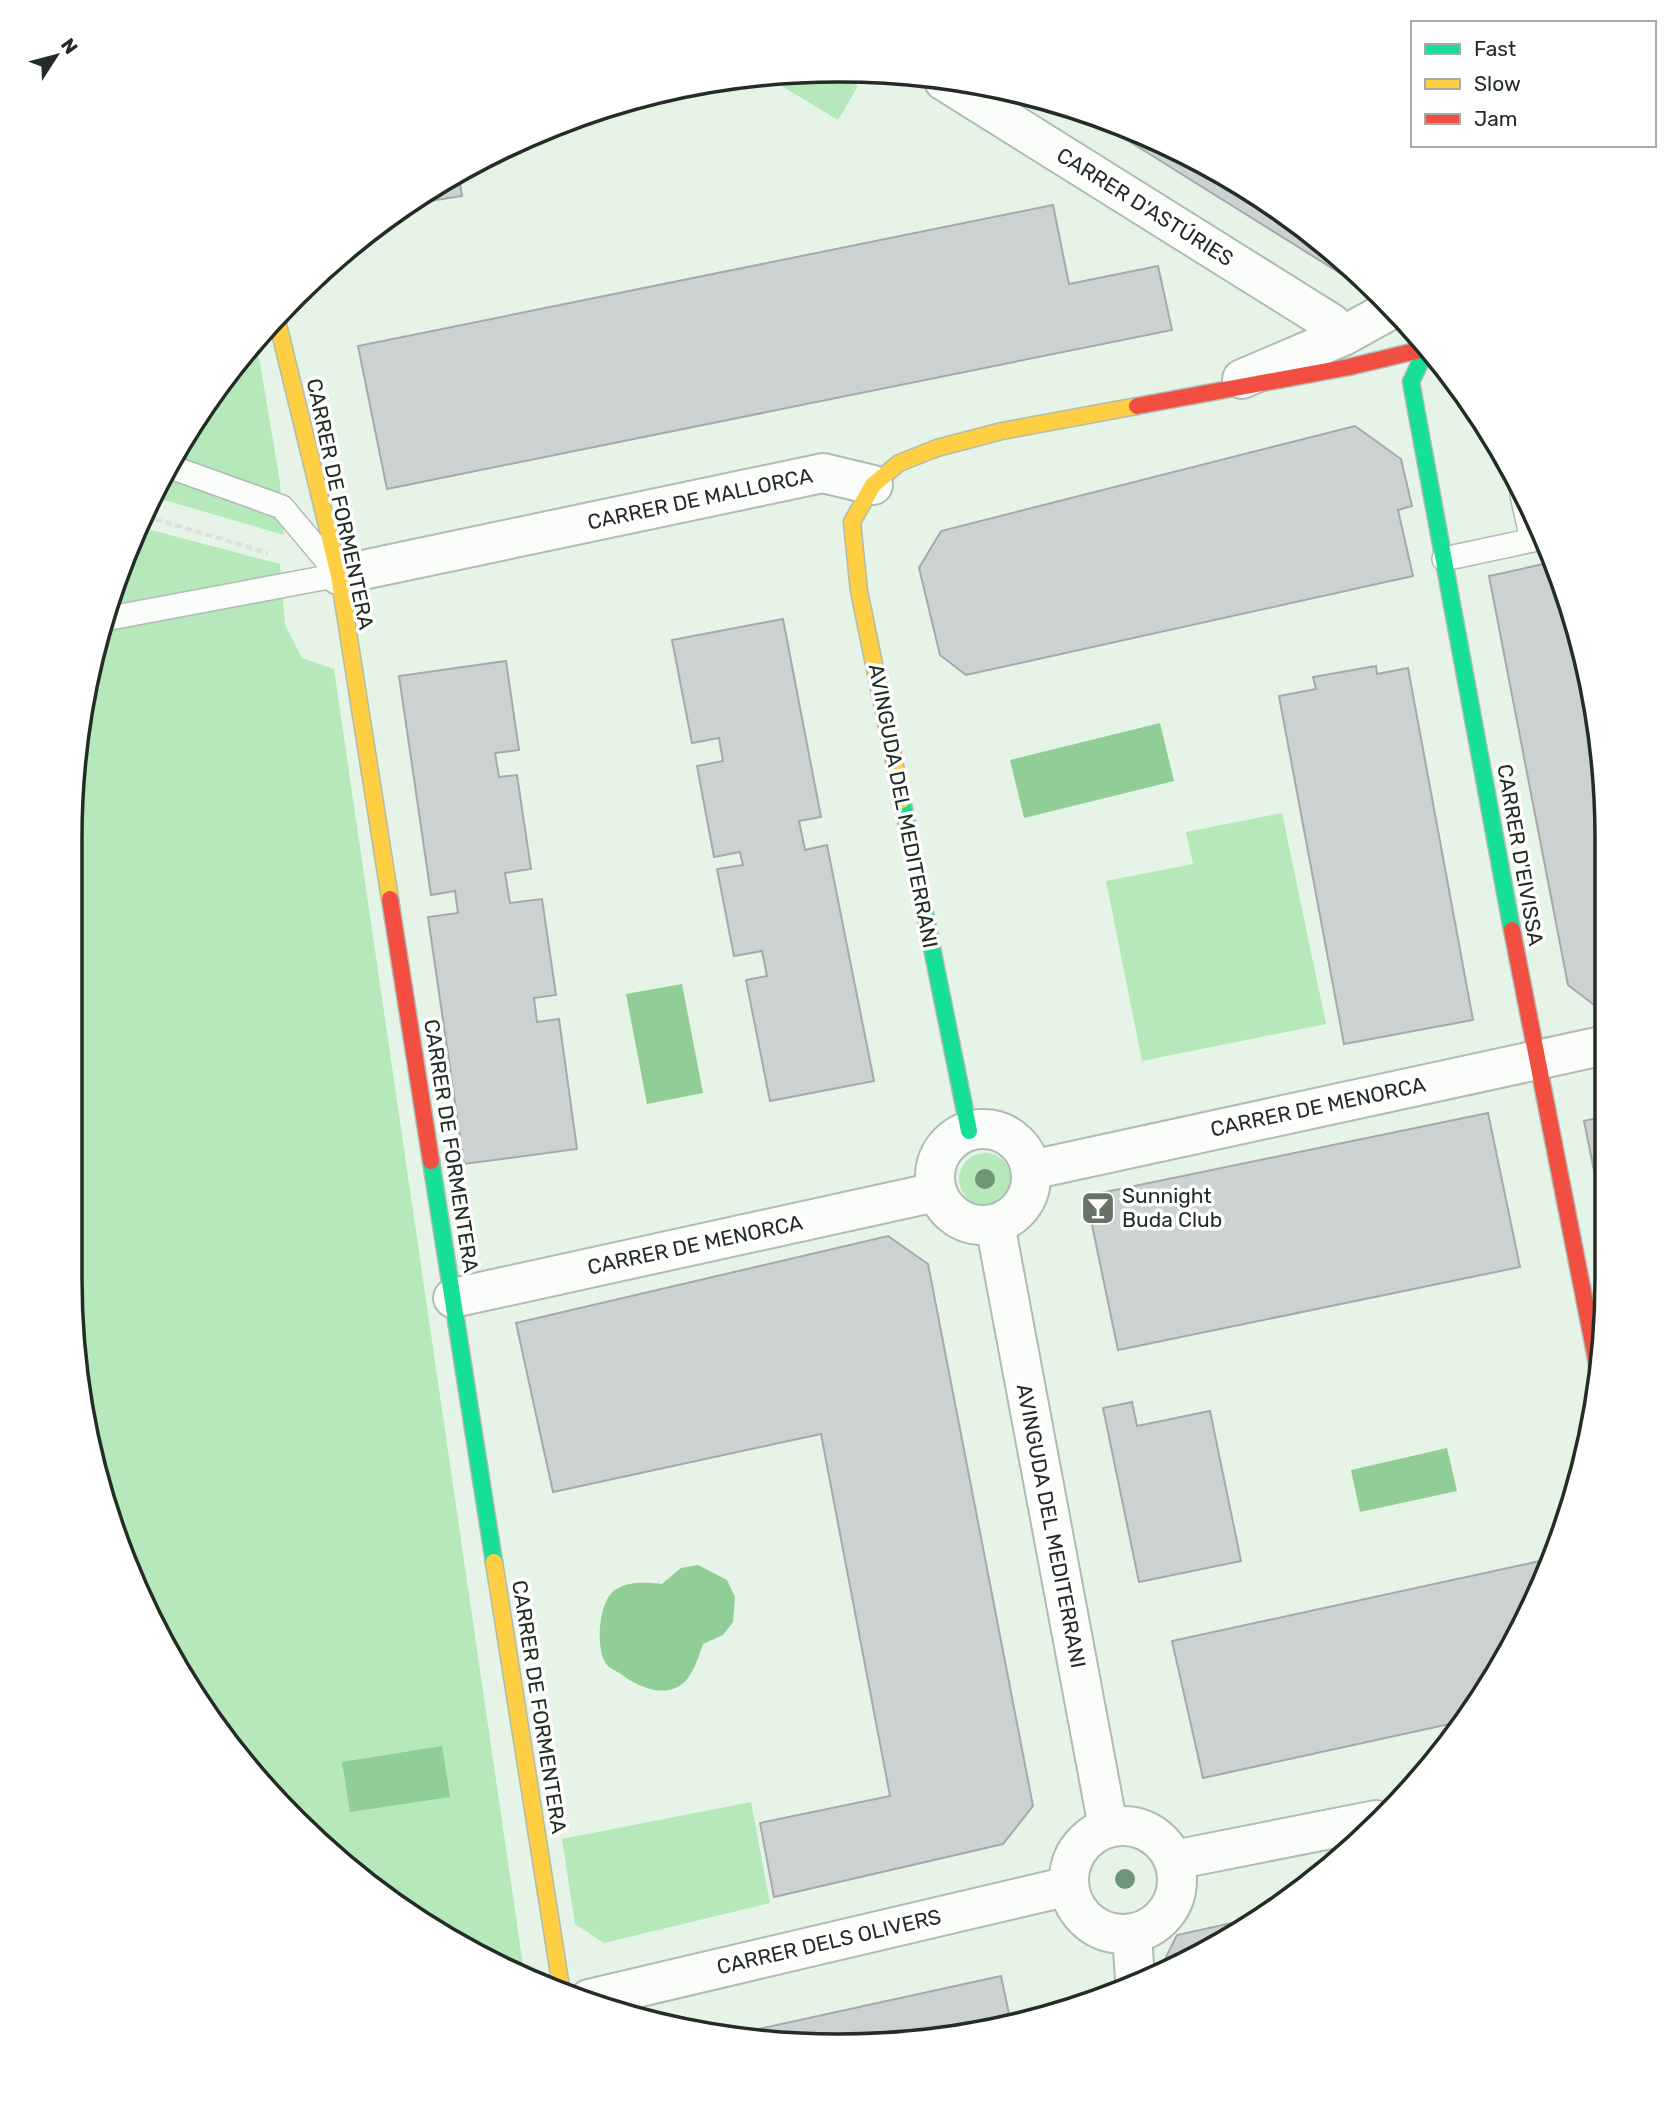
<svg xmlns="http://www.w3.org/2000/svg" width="1677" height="2116" viewBox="0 0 1677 2116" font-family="Rubik,sans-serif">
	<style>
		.green { fill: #b5e8ba }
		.water { fill: #90cd97 }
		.building { fill: #ccd2d2; stroke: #a4aaa9; stroke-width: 2 }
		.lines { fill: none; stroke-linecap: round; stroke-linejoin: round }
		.lane-casing { stroke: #b0bbb1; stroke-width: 26 }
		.street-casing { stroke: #b0bbb1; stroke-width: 42 }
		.fast-casing { stroke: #b0bbb1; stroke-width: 19 }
		.slow-casing { stroke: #b0bbb1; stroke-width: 19 }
		.jam-casing { stroke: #b0bbb1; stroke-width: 19 }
		.path { stroke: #dee2de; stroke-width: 4.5; stroke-dasharray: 7 3.5; stroke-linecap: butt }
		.lane { stroke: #fbfdfb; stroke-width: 23 }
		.street { stroke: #fbfdfb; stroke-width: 38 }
		.fast { stroke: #16e098; stroke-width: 16 }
		.slow { stroke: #ffcf43; stroke-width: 16 }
		.jam { stroke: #f24e42; stroke-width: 16 }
		.tree { fill: #6d9576 }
		.labels { text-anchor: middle; stroke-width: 7; stroke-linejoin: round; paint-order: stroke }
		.street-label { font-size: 21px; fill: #242d24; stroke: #fff }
		.poi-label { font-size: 21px; fill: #242d24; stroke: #fff; text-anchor: start }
		.rim { fill: none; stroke: #242d24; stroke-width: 3.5 }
	</style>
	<rect width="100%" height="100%" fill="#e6f4e7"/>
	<g class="green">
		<path d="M 838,73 L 858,86 L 838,120 L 765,76 Z"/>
		<path d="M 256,339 L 280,482 L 284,535 L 154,497 L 173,455 Z"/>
		<path d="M 140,527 L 280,564 L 285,625 L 302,658 L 334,669 L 524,1972 L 454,1943 L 295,1821 L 173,1661 L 96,1476 L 70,1277 L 72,789 L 111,591 Z"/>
		<path d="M 1282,813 L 1326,1024 L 1142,1061 L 1106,881 L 1193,864 L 1186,832 Z"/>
		<circle cx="985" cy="1179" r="26"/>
		<path d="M 751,1802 L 770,1903 L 604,1943 L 575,1924 L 562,1839 Z"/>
	</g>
	<g class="water">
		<path d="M 1160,723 L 1174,781 L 1024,818 L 1010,760 Z"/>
		<path d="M 682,984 L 703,1093 L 647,1104 L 626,994 Z"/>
		<path d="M 1447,1448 L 1457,1491 L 1360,1512 L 1351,1470 Z"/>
		<path d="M 698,1565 L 727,1580 L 735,1597 L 733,1622 L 723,1635 L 703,1644 C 699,1656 695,1668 688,1678 C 670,1701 639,1688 621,1674 C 617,1671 610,1669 607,1665 C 595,1650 598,1601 615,1590 C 627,1581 648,1582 662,1584 L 681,1568 Z"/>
		<path d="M 442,1746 L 450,1797 L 350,1812 L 342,1762 Z"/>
	</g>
	<g class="building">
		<path d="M 1087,115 L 1179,149 L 1307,229 L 1363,282 L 1359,285 Z"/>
		<path d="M 458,171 L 462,196 L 411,204 L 455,173 Z"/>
		<path d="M 1053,205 L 1069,284 L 1158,266 L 1172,330 L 387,489 L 358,346 Z"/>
		<path d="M 1355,426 L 1401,459 L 1412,506 L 1398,510 L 1413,576 L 966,675 L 940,655 L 919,568 L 941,531 Z"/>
		<path d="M 1553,562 L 1566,592 L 1605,788 L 1606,1014 L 1568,985 L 1489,576 Z"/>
		<path d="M 783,619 L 821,817 L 799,821 L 805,850 L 827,845 L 874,1081 L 770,1101 L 746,980 L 767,976 L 762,951 L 734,956 L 717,869 L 743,865 L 740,852 L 714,857 L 697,766 L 723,761 L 719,738 L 692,743 L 672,640 Z"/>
		<path d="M 506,661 L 519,750 L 495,753 L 499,777 L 517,775 L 531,869 L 505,873 L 510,903 L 542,899 L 556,995 L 534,998 L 537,1022 L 559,1019 L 577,1149 L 464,1164 L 428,917 L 458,913 L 455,891 L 431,895 L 399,676 Z"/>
		<path d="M 1376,666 L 1377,674 L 1408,668 L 1473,1020 L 1344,1044 L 1279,696 L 1316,689 L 1313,677 Z"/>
		<path d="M 1488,1113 L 1520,1267 L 1118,1350 L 1086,1196 Z"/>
		<path d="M 1606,1116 L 1607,1235 L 1584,1121 Z"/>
		<path d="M 888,1236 L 928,1264 L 1033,1806 L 1003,1844 L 774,1897 L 760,1823 L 890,1796 L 821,1434 L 553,1492 L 516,1323 Z"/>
		<path d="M 1132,1402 L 1137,1426 L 1210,1411 L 1241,1561 L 1139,1582 L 1103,1408 Z"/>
		<path d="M 1549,1559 L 1549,1571 L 1477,1705 L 1463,1721 L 1203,1778 L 1172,1641 Z"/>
		<path d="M 1259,1917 L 1222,1943 L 1164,1967 L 1163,1963 L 1177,1935 Z"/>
		<path d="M 1001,1976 L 1011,2023 L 838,2046 L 740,2033 Z"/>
	</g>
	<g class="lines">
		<g class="lane-casing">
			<g id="lane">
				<path d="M 1522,495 L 1532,540"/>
				<path d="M 1444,559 L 1542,538"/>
				<path d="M 105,619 L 339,575 L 282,507 L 168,466"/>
			</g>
		</g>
		<g class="street-casing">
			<g id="street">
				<path d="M 944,81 L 1331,323 L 1343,336"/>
				<path d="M 1242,379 L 1343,336 L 1392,309"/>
				<path d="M 339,575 L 823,473 L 873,485"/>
				<circle cx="983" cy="1177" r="48"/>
				<path d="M 1031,1170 L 1606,1045"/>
				<path d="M 995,1224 L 1108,1827"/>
				<path d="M 453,1298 L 936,1192"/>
				<circle cx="1123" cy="1880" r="54"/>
				<path d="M 1174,1860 L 1376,1820"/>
				<path d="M 1132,1935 L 1135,1979"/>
				<path d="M 589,1999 L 1069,1886"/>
			</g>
		</g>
		<g class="fast-casing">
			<g id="fast">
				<path d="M 1426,350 L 1411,382 L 1512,930"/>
				<path d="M 902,800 L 969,1131"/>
				<path d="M 431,1161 L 494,1562"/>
			</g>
		</g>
		<g class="slow-casing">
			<g id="slow">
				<path d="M 276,316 L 339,575 L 390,899"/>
				<path d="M 902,800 L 859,591 L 852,522 L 873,485 L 899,463 L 937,448 L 1002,431 L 1137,406"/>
				<path d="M 494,1562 L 561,1987"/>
			</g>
		</g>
		<g class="jam-casing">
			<g id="jam">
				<path d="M 1137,406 L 1349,367 L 1428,348"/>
				<path d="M 390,899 L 431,1161"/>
				<path d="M 1512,930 L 1598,1369"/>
			</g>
		</g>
		<path class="path" d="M 145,516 L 268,553"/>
		<use href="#lane" class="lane"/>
		<use href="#street" class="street"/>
		<use href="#fast" class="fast"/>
		<use href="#slow" class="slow"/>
		<use href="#jam" class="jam"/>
	</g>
	<g class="tree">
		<circle cx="985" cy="1179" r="10"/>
		<circle cx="1125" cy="1879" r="10"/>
	</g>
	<defs>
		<g id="bar-square" transform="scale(1.75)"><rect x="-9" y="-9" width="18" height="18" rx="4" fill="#687368" stroke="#fff"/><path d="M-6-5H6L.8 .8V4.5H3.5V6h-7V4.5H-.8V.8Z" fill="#fff"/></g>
	</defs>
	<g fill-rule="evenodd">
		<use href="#bar-square" x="1098" y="1208"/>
	</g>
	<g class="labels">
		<g class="street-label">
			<text transform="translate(1145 207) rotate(32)" y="7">CARRER D'ASTÚRIES</text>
			<text transform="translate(700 499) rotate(-12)" y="7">CARRER DE MALLORCA</text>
			<text transform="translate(340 504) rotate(78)" y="7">CARRER DE FORMENTERA</text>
			<text transform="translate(903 806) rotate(79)" y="7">AVINGUDA DEL MEDITERRANI</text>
			<text transform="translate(1520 855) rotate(80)" y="7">CARRER D'EIVISSA</text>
			<text transform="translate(1318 1107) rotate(-12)" y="7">CARRER DE MENORCA</text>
			<text transform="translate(451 1146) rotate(81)" y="7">CARRER DE FORMENTERA</text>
			<text transform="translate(695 1245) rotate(-12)" y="7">CARRER DE MENORCA</text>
			<text transform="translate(1051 1526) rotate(79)" y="7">AVINGUDA DEL MEDITERRANI</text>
			<text transform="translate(539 1707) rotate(81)" y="7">CARRER DE FORMENTERA</text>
			<text transform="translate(829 1942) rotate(-13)" y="7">CARRER DELS OLIVERS</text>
		</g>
		<g class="poi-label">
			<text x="1122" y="1203">Sunnight<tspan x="1122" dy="24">Buda Club</tspan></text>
		</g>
	</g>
	<path d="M0 0H1677V2116H0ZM838 82H839A756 756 0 0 1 1595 838V1278A756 756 0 0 1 839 2034H838A756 756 0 0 1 82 1278V838A756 756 0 0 1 838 82Z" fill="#fff" fill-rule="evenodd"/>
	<path class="rim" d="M838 82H839A756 756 0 0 1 1595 838V1278A756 756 0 0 1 839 2034H838A756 756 0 0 1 82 1278V838A756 756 0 0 1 838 82Z"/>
	<rect x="1411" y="21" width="245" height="126" fill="#ffffff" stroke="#a7aba7" stroke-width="2"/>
	<rect x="1425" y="44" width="35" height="10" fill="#16e098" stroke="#a7aba7" stroke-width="2"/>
	<text x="1474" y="56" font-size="21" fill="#242d24">Fast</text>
	<rect x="1425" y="79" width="35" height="10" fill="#ffcf43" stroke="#a7aba7" stroke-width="2"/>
	<text x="1474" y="91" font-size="21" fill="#242d24">Slow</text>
	<rect x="1425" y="114" width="35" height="10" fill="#f24e42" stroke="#a7aba7" stroke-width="2"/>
	<text x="1474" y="126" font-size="21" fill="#242d24">Jam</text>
	<g transform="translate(56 56) rotate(54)" stroke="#ffffff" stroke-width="5" paint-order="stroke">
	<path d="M0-5L12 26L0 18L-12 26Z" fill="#242d24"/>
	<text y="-10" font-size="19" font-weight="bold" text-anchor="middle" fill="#242d24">N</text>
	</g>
</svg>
